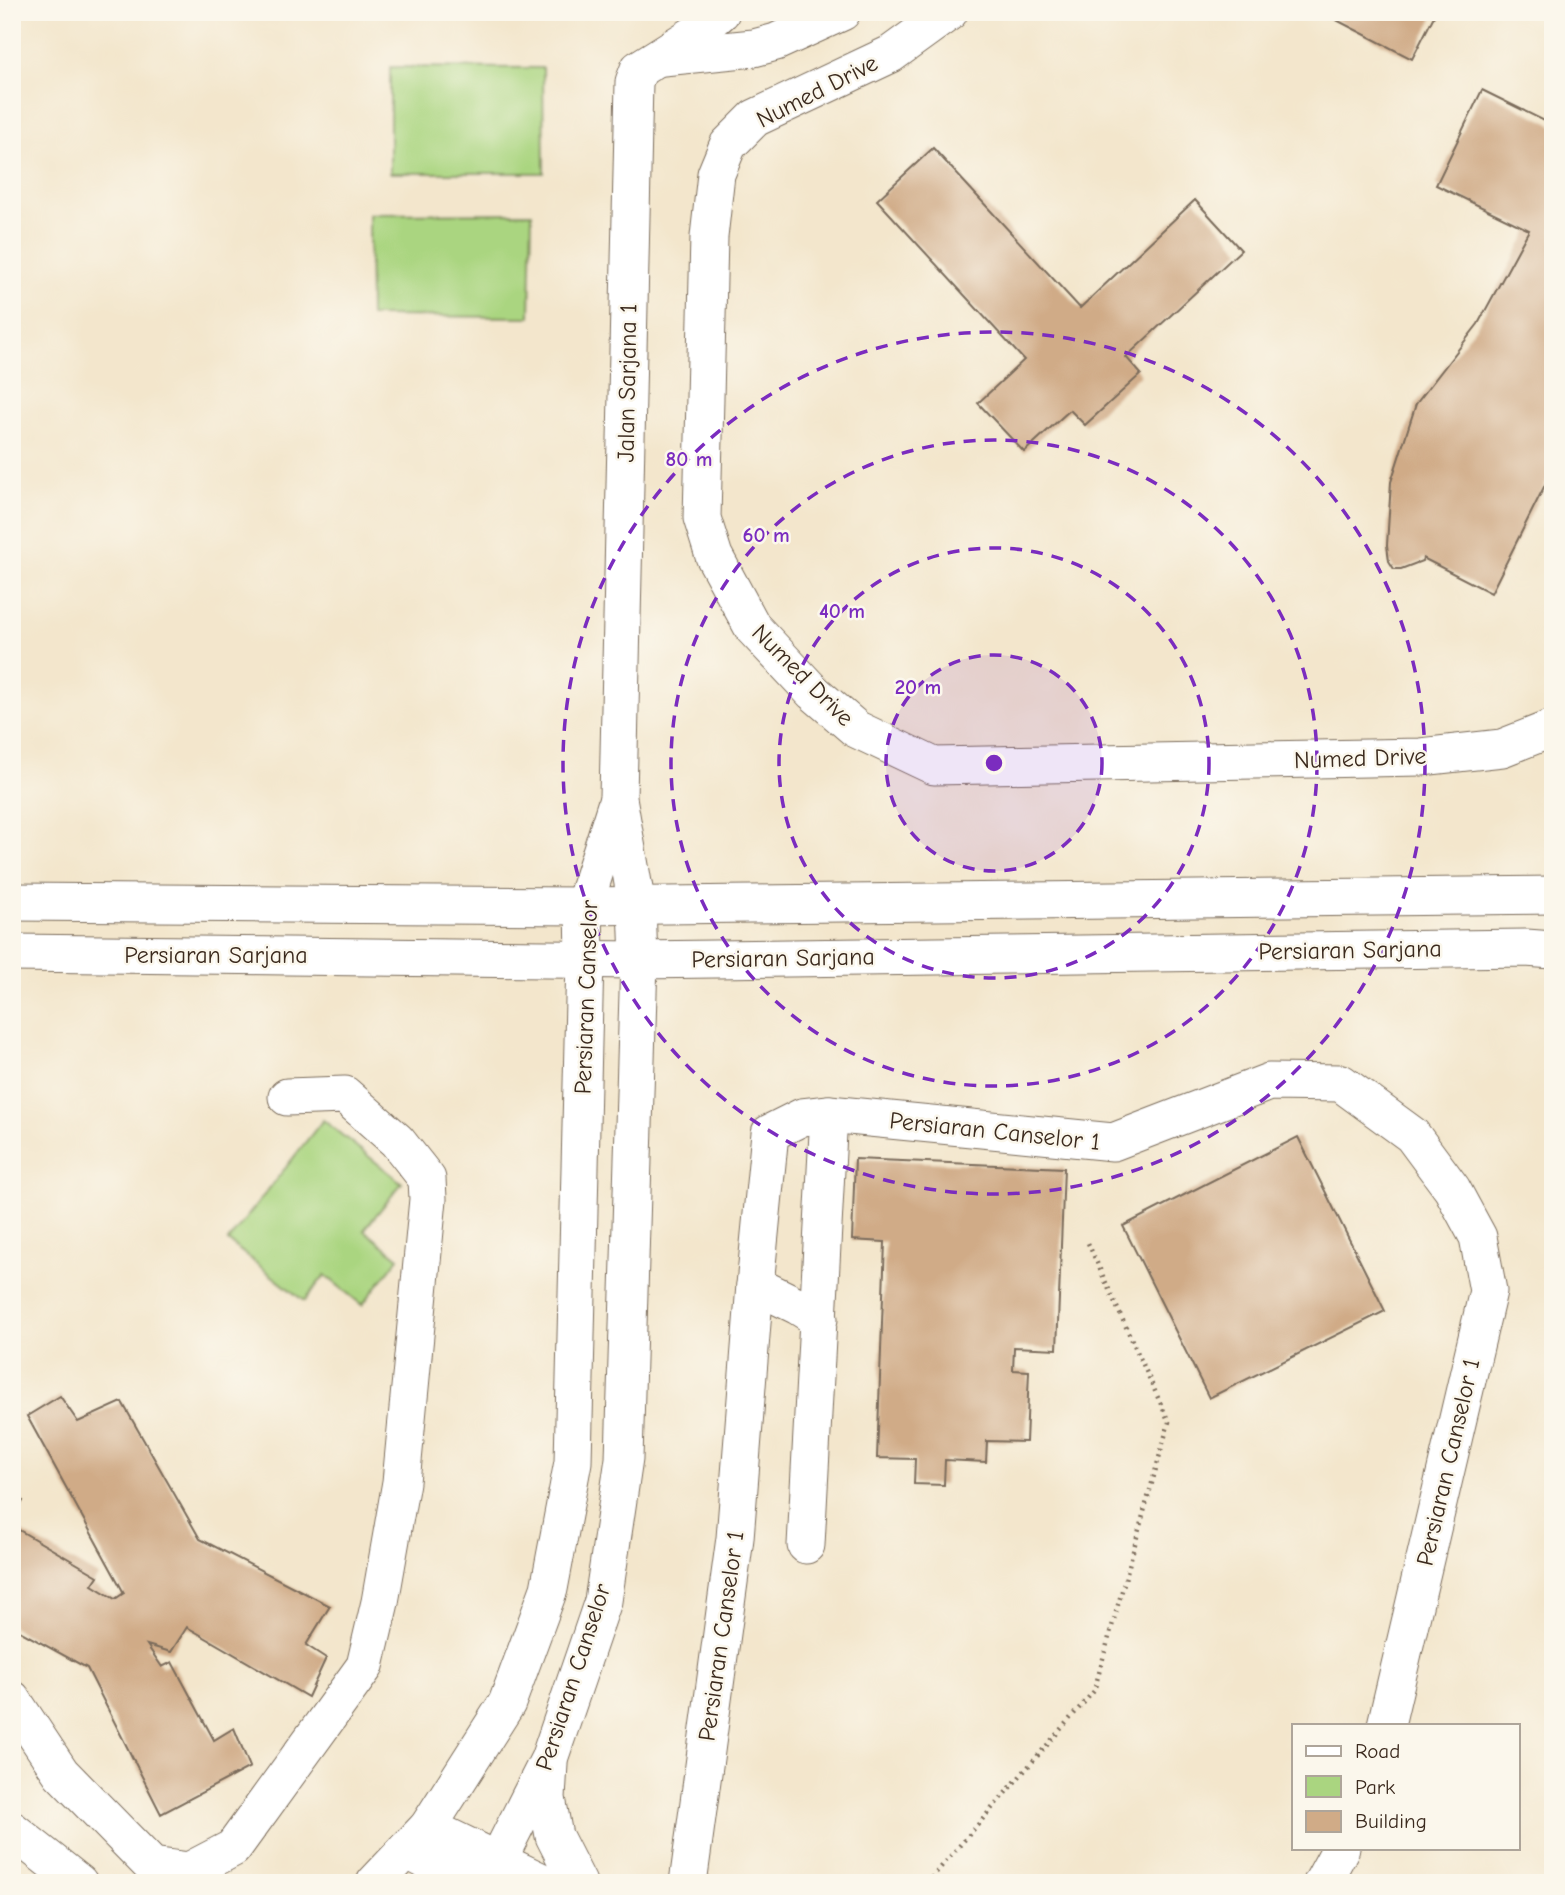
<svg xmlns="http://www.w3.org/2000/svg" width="1565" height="1895" viewBox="0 0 1565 1895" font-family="'Comic Neue',sans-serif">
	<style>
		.green { fill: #aad580; stroke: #72804f; stroke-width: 2 }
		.building { fill: #d0ab87 }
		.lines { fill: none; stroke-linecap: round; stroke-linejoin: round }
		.minor-casing { stroke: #7b6c5b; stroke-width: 39 }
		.path { stroke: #7b6c5b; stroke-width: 4.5; stroke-dasharray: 2 5; stroke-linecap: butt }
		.minor { stroke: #fff; stroke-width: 37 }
		.ring { fill: none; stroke: #7b2cbf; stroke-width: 3.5; stroke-dasharray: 12 9 }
		.labels { text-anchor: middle; stroke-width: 5; stroke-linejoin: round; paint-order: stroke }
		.street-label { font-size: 24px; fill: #3b2a1e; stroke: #fbf7ec }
		.centre { fill: #7b2cbf; stroke: #fbf7ec; stroke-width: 3.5 }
		.ring-label { font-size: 21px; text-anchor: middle; font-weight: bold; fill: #7b2cbf; stroke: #fbf7ec; stroke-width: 5; stroke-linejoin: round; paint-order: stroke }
	</style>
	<rect width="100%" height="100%" fill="#fbf7ec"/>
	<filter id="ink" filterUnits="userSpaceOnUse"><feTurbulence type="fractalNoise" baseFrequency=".0143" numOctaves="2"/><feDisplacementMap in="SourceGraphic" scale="14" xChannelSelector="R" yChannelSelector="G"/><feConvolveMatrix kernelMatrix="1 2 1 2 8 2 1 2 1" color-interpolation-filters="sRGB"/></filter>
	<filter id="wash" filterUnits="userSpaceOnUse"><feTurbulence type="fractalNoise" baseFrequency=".00686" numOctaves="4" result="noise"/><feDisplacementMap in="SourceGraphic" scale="28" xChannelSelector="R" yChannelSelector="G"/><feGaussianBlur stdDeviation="1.57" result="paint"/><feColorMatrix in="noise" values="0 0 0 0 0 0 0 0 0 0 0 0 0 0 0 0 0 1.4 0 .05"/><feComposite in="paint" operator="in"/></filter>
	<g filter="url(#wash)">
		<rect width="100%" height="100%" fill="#f3e6cc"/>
		<g class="green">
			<path d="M 390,67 L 543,68 L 544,173 L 390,173 Z"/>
			<path d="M 532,213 L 530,317 L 370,316 L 369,214 Z"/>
			<path d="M 323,1120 L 402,1183 L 364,1230 L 399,1258 L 362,1305 L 325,1275 L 304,1301 L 228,1241 Z"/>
		</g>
		<g id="blocks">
			<g class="building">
				<path d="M 1321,12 L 1436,12 L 1412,59 Z"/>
				<path d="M 1482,90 L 1553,125 L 1553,469 L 1491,593 L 1423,558 L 1422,561 L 1401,569 L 1394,569 L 1389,561 L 1387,545 L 1391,482 L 1416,404 L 1478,324 L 1529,230 L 1436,185 Z"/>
				<path d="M 933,148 L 1080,308 L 1195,200 L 1241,250 L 1126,357 L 1141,374 L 1085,425 L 1070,410 L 1024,452 L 978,403 L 1024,360 L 877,200 Z"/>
				<path d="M 1298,1137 L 1385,1311 L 1209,1398 L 1123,1226 Z"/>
				<path d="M 855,1159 L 1064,1168 L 1057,1349 L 1014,1347 L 1013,1370 L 1029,1371 L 1026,1442 L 987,1441 L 986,1462 L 945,1460 L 944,1485 L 914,1484 L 915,1459 L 877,1458 L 885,1242 L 852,1240 Z"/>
				<path d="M 60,1396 L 78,1422 L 122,1402 L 200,1539 L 330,1606 L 306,1645 L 326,1658 L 308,1697 L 187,1627 L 171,1652 L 147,1645 L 162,1667 L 172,1662 L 214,1740 L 234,1728 L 250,1767 L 161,1814 L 87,1668 L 12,1627 L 12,1526 L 98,1576 L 92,1585 L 115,1599 L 124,1593 L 27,1416 Z"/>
				<path d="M 12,1496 L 23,1501 L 12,1520 Z"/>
			</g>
		</g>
	</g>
	<g filter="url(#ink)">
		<use href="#blocks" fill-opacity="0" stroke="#7b6c5b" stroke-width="2"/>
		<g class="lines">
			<g class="minor-casing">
				<g id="minor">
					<path d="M 949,12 L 891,54 L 755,118 L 728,145 L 716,174 L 709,237 L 702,518 L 714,556 L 753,628 L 813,692 L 856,729 L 934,766 L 1421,757 L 1502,748 L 1553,728"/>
					<path d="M 663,57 L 754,48 L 776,42 L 842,12"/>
					<path d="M 12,902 L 584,906 L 1553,895"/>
					<path d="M 12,953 L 639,960 L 1526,948 L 1553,950"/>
					<path d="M 755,1285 L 798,1306 L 819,1319"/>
					<path d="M 806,1545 L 829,1114"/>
					<path d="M 12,1699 L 61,1773 L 152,1866 L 189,1871 L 233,1848 L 365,1666 L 380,1602 L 401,1482 L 428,1199 L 427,1179 L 397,1141 L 345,1095 L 287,1097"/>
					<path d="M 549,1764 L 547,1798 L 554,1836 L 578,1883"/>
					<path d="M 428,1827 L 544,1883"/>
					<path d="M 12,1830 L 79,1883"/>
					<path d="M 406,1850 L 470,1883"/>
					<path d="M 375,1883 L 428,1827 L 507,1703 L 549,1589 L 573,1462 L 585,958 L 584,906 L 617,802"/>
					<path d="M 482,1883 L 498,1860 L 549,1759 L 603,1601 L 624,1459 L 639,960 L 637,906 L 618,798 L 634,82 L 639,69 L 695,34 L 721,12"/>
					<path d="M 688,1883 L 735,1538 L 755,1285 L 770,1133 L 802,1117 L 829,1114 L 1113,1142 L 1269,1082 L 1341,1083 L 1412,1135 L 1452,1189 L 1478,1237 L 1488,1291 L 1386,1725"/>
					<path d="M 1322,1883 L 1341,1848"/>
				</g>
			</g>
			<path class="path" d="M 927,1883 L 1094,1691 L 1169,1422 L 1088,1243"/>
			<use href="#minor" class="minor"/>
		</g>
	</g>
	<circle cx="994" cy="763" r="108" fill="#7b2cbf" fill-opacity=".12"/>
	<g class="ring">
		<circle cx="994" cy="763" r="108"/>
		<circle cx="994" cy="763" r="215"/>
		<circle cx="994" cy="763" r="323"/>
		<circle cx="994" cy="763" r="431"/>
	</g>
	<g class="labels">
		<g class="street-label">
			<text transform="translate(817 91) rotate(-27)" y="8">Numed Drive</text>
			<text transform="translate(627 383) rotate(-89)" y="8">Jalan Sarjana 1</text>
			<text transform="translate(803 675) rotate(45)" y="8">Numed Drive</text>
			<text transform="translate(1360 758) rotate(-2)" y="8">Numed Drive</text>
			<text transform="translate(1350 950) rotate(-1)" y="8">Persiaran Sarjana</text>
			<text x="216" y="963">Persiaran Sarjana</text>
			<text transform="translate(783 958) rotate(-1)" y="8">Persiaran Sarjana</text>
			<text transform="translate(586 997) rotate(-88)" y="8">Persiaran Canselor</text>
			<text transform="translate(995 1131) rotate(6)" y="8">Persiaran Canselor 1</text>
			<text transform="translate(1448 1462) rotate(-77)" y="8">Persiaran Canselor 1</text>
			<text transform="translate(721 1636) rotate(-82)" y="8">Persiaran Canselor 1</text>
			<text transform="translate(573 1677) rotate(-72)" y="8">Persiaran Canselor</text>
		</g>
	</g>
	<circle cx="994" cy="763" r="10" class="centre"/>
	<g class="ring-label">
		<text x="689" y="466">80 m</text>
		<text x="766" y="542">60 m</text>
		<text x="842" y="618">40 m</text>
		<text x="918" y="694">20 m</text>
	</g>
	<rect width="1565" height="1895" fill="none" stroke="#fbf7ec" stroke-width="42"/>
	<rect x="1292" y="1724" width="228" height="126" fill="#fbf7ec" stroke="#aea59a" stroke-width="2"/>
	<rect x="1306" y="1746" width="35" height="10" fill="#ffffff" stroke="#aea59a" stroke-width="2"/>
	<text x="1355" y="1758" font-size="21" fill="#3b2a1e">Road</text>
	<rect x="1306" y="1776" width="35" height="21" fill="#aad580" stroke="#aea59a" stroke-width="2"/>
	<text x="1355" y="1794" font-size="21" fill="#3b2a1e">Park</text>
	<rect x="1306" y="1811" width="35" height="21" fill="#d0ab87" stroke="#aea59a" stroke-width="2"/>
	<text x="1355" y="1828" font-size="21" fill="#3b2a1e">Building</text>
</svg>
